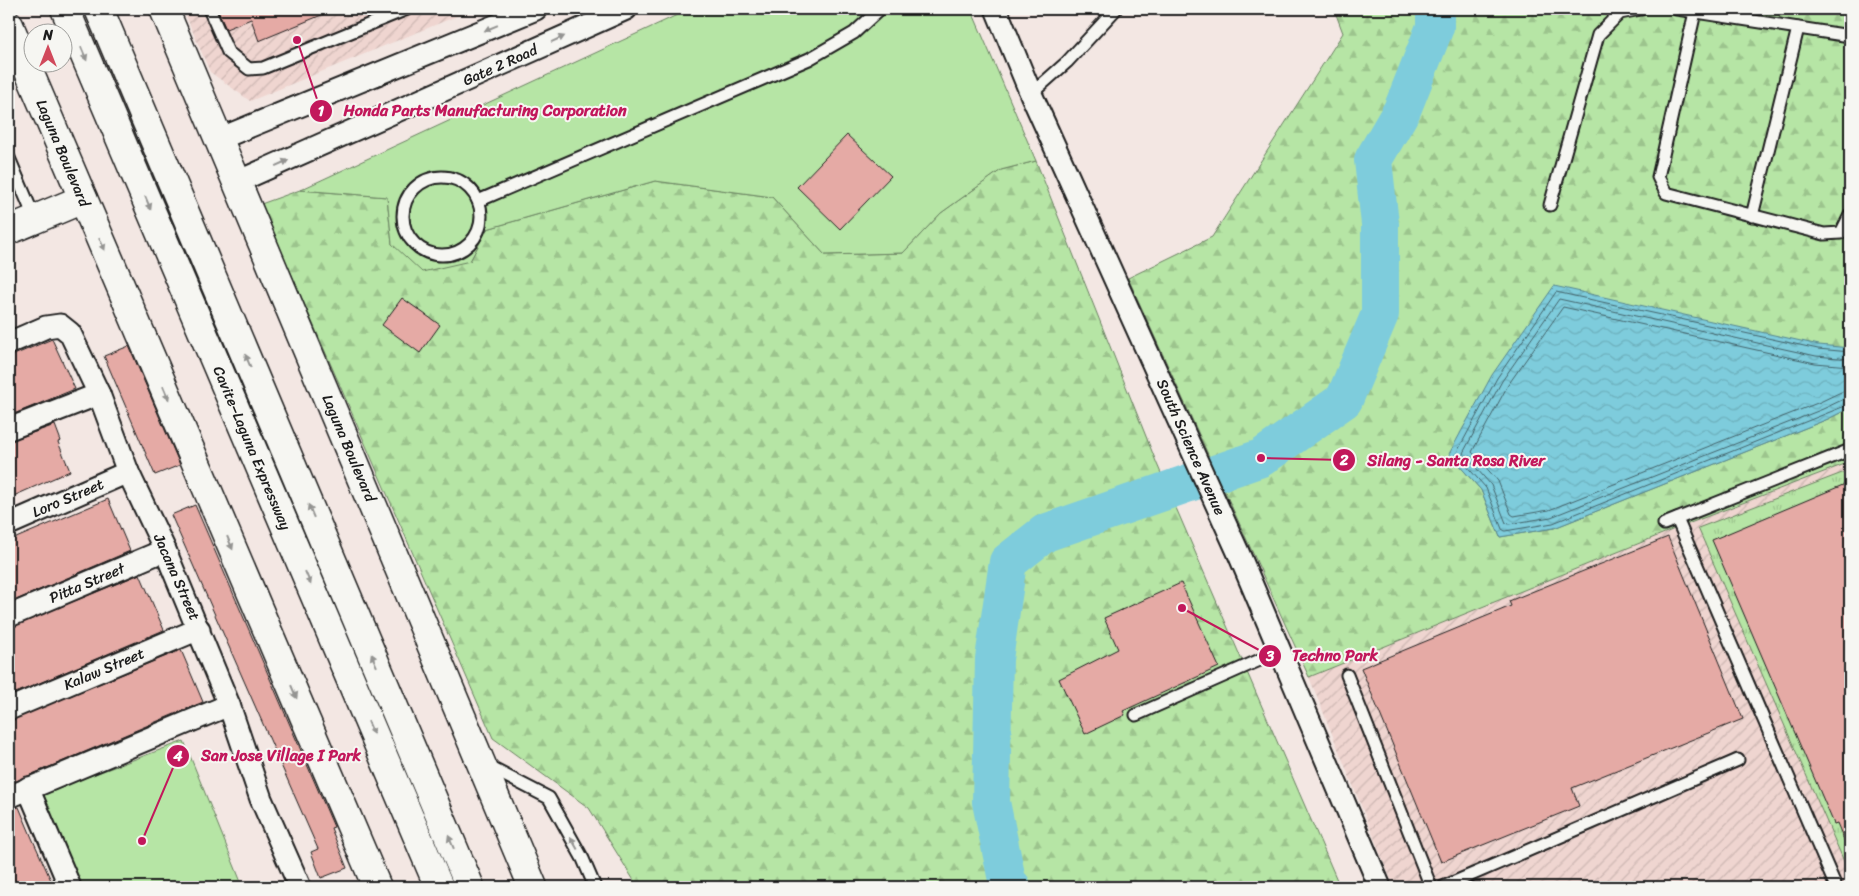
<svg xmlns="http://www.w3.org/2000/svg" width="1859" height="896" viewBox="0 0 1859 896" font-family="Sriracha,sans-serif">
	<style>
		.industrial { fill: url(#industrial-furrows) }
		.grass { fill: url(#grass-tufts); stroke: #698060 }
		.forest { fill: url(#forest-firs); stroke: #698060 }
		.park { fill: #b6e5a5; stroke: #698060 }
		.water { fill: url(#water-waves); stroke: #57868f }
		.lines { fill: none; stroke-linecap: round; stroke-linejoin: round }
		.shore { stroke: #436269; stroke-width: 1 }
		.river { stroke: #7eccdc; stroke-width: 38 }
		.building { fill: #e5aaa5; stroke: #1c1c1c }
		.service-casing { stroke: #1c1c1c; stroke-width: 15 }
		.minor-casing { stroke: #1c1c1c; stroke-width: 25 }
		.tertiary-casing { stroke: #1c1c1c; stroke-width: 31 }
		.secondary-casing { stroke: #1c1c1c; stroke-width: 31 }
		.motorway-casing { stroke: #1c1c1c; stroke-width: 31 }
		.service { stroke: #f6f6f2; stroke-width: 11 }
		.minor { stroke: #f6f6f2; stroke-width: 21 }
		.tertiary { stroke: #f6f6f2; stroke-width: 28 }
		.secondary { stroke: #f6f6f2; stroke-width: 28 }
		.motorway { stroke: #f6f6f2; stroke-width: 28 }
		.oneway { fill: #949492 }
		.labels { text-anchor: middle; stroke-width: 4; stroke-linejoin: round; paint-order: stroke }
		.street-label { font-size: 15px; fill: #1c1c1c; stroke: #f6f6f2 }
		.leader { fill: none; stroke: #c2185b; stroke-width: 2 }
		.callout-dot { fill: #c2185b; stroke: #f6f6f2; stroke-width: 2 }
		.mark-label { font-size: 15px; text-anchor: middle; font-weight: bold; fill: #fff }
		.callout-label { font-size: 16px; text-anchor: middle; font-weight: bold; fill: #c2185b; stroke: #f6f6f2; stroke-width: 4; stroke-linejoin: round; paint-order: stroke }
	</style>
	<defs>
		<pattern id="industrial-furrows" width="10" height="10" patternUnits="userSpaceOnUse" patternTransform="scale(1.25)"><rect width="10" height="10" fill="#efd5d0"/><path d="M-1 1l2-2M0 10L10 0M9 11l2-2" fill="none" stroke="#ccb6b2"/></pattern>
		<pattern id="grass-tufts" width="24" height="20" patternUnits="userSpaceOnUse" patternTransform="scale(1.25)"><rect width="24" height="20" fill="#b6e5a5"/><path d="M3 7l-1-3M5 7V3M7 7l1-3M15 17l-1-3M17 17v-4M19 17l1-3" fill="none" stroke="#9cc48d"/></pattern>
		<pattern id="forest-firs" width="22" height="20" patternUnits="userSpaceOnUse" patternTransform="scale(1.25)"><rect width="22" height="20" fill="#b6e5a5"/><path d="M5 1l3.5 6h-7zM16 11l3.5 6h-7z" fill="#9cc48d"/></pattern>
		<pattern id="water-waves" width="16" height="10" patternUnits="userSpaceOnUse" patternTransform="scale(1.25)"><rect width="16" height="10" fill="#7eccdc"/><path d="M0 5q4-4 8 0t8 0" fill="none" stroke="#6cafbc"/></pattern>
	</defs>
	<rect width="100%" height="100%" fill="#f3e7e3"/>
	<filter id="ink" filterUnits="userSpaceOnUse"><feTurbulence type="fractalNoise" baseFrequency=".02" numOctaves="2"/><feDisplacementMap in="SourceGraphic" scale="10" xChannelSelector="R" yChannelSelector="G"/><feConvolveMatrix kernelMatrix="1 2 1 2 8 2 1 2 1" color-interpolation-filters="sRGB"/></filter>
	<g filter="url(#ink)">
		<g class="industrial">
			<path d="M 183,9 L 474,9 L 250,101 L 210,72 Z"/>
			<path d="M 1850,462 L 1850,887 L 1394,887 L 1309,677 L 1677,528 Z"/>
		</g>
		<path class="grass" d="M 1850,470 L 1850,875 L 1698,528 Z"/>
		<g class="forest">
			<path d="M 1334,9 L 1850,9 L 1850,350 L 1449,454 L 1481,490 L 1500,537 L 1554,528 L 1828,419 L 1850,408 L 1850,462 L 1677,528 L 1309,677 L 1128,278 L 1212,237 L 1343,33 Z"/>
			<path d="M 1036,161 L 1157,464 L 1340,887 L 638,887 L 589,808 L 493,738 L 261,204 L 300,190 L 387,197 L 392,244 L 470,261 L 487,229 L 655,181 L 772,197 L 825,255 L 903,253 L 941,213 L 1001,170 Z"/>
		</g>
		<g class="park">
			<path d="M 690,9 L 971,9 L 1036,161 L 1001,170 L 941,213 L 903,253 L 825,255 L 772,197 L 655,181 L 487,229 L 470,261 L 422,272 L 392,244 L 387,197 L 300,190 Z"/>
			<path d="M 184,741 L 243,887 L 79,887 L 41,794 Z"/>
		</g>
		<path class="water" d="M 1554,286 L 1819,345 L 1850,348 L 1850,408 L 1828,419 L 1554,528 L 1500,537 L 1481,490 L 1449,454 L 1492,375 Z"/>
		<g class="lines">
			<g class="shore">
				<path d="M 1850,352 L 1818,349 L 1556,292 L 1497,378 L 1456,454 L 1486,488 L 1502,529 L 1505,531 L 1553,523 L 1850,404"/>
				<path d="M 1850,359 L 1816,356 L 1559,299 L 1502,381 L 1463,453 L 1491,485 L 1506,523 L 1509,524 L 1551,517 L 1823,409 L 1844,399 L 1850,398"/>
				<path d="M 1850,366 L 1815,363 L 1563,307 L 1508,385 L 1472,452 L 1498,481 L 1511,514 L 1514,516 L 1549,510 L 1820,402 L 1841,392 L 1850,390"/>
			</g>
			<path class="river" d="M 1012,887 L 1008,885 L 991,802 L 994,659 L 1008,562 L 1045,533 L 1261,458 L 1344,400 L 1380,314 L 1380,224 L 1373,160 L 1402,110 L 1435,27 L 1435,9"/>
		</g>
		<g class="building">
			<path d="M 217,9 L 336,9 L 259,41 L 251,19 L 226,29 Z"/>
			<path d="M 847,135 L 891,176 L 840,229 L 797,187 Z"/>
			<path d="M 402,298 L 440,325 L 420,353 L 382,325 Z"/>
			<path d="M 52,339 L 75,389 L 9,416 L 9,357 Z"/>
			<path d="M 129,346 L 180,465 L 155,475 L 104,356 Z"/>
			<path d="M 55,425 L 61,441 L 58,442 L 70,471 L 9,498 L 9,441 Z"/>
			<path d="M 1850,482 L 1850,854 L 1837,823 L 1834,824 L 1712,540 Z"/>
			<path d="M 108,499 L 130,551 L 9,603 L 9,541 Z"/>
			<path d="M 195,505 L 334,827 L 331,828 L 347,868 L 321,878 L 311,852 L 318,849 L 171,515 Z"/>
			<path d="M 1668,537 L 1743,719 L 1572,788 L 1579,806 L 1441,862 L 1361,668 L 1511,606 L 1509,601 Z"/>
			<path d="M 140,574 L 164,630 L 9,696 L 9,628 Z"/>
			<path d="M 1181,583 L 1219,667 L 1123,711 L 1125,715 L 1085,734 L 1059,679 L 1118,649 L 1104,618 Z"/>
			<path d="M 181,650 L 203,702 L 9,784 L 9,721 Z"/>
			<path d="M 19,807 L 32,838 L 54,887 L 9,887 L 9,809 Z"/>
		</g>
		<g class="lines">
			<g class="service-casing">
				<g id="service">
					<path d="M 209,9 L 228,52 L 249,69 L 263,68 L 407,9"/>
					<path d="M 1677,9 L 1850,36"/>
					<path d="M 1695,12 L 1658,177 L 1666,193 L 1824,234 L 1841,233 L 1850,215"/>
					<path d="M 1031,94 L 1067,62 L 1116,9"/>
					<path d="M 9,158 L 35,219"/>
					<circle cx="442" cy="216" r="39"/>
					<path d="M 478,201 L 809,59 L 854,33 L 880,9"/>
					<path d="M 1550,205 L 1598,35 L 1620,13 L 1641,9"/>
					<path d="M 1752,216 L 1798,28"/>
					<path d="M 1677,519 L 1836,887"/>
					<path d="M 1664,524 L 1850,450"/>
					<path d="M 1347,675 L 1431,887"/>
					<path d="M 1136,715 L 1280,651"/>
					<path d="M 489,767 L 549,798 L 583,859 L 595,887"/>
					<path d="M 1443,887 L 1738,760"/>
				</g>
			</g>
			<g class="minor-casing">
				<g id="minor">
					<path d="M 996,9 L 1031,94 L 1238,552 L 1380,887"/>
					<path d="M 219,139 L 536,9"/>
					<path d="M 237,182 L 626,9"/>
					<path d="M 9,343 L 46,327 L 60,325 L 70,333 L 99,394 L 128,472 L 165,550 L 229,705 L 261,799 L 300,887"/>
					<path d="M 9,429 L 99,394"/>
					<path d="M 9,524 L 128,472"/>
					<path d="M 9,616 L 165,550"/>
					<path d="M 9,709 L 199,629"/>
					<path d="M 28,788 L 70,887"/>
					<path d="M 9,797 L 229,705"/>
				</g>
			</g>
			<g class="tertiary-casing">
				<path id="tertiary" d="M 9,230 L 83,199"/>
			</g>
			<g class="secondary-casing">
				<g id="secondary">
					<path d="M 164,9 L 533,887"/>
					<path d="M 9,25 L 377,887"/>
				</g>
			</g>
			<g class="motorway-casing">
				<g id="motorway">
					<path d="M 65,9 L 439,887"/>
					<path d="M 99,9 L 470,887"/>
				</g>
			</g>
			<use href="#service" class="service"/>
			<use href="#minor" class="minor"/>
			<use href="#tertiary" class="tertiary"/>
			<use href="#secondary" class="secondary"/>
			<use href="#motorway" class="motorway"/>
		</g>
		<defs><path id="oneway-solid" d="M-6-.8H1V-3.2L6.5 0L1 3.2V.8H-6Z" transform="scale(1.25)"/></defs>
		<g class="oneway">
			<use href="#oneway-solid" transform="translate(491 28) rotate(157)"/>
			<use href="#oneway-solid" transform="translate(558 39) rotate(-24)"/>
			<use href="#oneway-solid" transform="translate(84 54) rotate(67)"/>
			<use href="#oneway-solid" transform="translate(282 163) rotate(-24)"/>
			<use href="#oneway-solid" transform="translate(148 203) rotate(67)"/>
			<use href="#oneway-solid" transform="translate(102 244) rotate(67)"/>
			<use href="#oneway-solid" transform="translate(248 361) rotate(-113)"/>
			<use href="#oneway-solid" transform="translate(166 393) rotate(67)"/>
			<use href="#oneway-solid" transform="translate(311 511) rotate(-113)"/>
			<use href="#oneway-solid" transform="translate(230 543) rotate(67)"/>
			<use href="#oneway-solid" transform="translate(308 578) rotate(67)"/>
			<use href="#oneway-solid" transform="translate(374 660) rotate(-113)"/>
			<use href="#oneway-solid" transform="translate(294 692) rotate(67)"/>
			<use href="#oneway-solid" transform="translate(371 728) rotate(67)"/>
			<use href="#oneway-solid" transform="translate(451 842) rotate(-113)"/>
			<use href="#oneway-solid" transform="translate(574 843) rotate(-119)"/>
		</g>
	</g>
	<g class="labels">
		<g class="street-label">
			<text transform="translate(500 65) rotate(-24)" y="5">Gate 2 Road</text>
			<text transform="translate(63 153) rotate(67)" y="5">Laguna Boulevard</text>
			<text transform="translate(1191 447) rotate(66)" y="5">South Science Avenue</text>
			<text transform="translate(252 448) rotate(67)" y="5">Cavite–Laguna Expressway</text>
			<text transform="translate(349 448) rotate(67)" y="5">Laguna Boulevard</text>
			<text transform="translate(68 498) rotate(-23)" y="5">Loro Street</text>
			<text transform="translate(177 577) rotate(66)" y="5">Jacana Street</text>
			<text transform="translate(87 583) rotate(-23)" y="5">Pitta Street</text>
			<text transform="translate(104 669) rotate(-23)" y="5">Kalaw Street</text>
		</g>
	</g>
	<path class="leader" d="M297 40L321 111M1261 458L1344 460M1182 608L1270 656M142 841L178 756"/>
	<g class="callout-dot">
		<circle cx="297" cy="40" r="5"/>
		<circle cx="1261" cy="458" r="5"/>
		<circle cx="1182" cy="608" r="5"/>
		<circle cx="142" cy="841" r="5"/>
		<circle cx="321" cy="111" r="12"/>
		<circle cx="1344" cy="460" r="12"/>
		<circle cx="1270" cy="656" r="12"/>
		<circle cx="178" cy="756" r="12"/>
	</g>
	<g class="mark-label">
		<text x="321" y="116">1</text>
		<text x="1344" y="465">2</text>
		<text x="1270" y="661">3</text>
		<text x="178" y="761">4</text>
	</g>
	<g class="callout-label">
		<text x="485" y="116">Honda Parts Manufacturing Corporation</text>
		<text x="1456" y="466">Silang - Santa Rosa River</text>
		<text x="1335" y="661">Techno Park</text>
		<text x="281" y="761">San Jose Village I Park</text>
	</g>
	<rect width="1859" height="896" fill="none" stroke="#f6f6f2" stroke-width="30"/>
	<rect x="15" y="15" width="1829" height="866" fill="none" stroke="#1c1c1c" stroke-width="2" filter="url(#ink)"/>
	<g transform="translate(48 48)"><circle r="24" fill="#f6f6f2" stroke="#9f9f9c"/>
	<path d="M0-4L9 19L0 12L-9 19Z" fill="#d1495b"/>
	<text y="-8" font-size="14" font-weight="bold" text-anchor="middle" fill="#1c1c1c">N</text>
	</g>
</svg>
